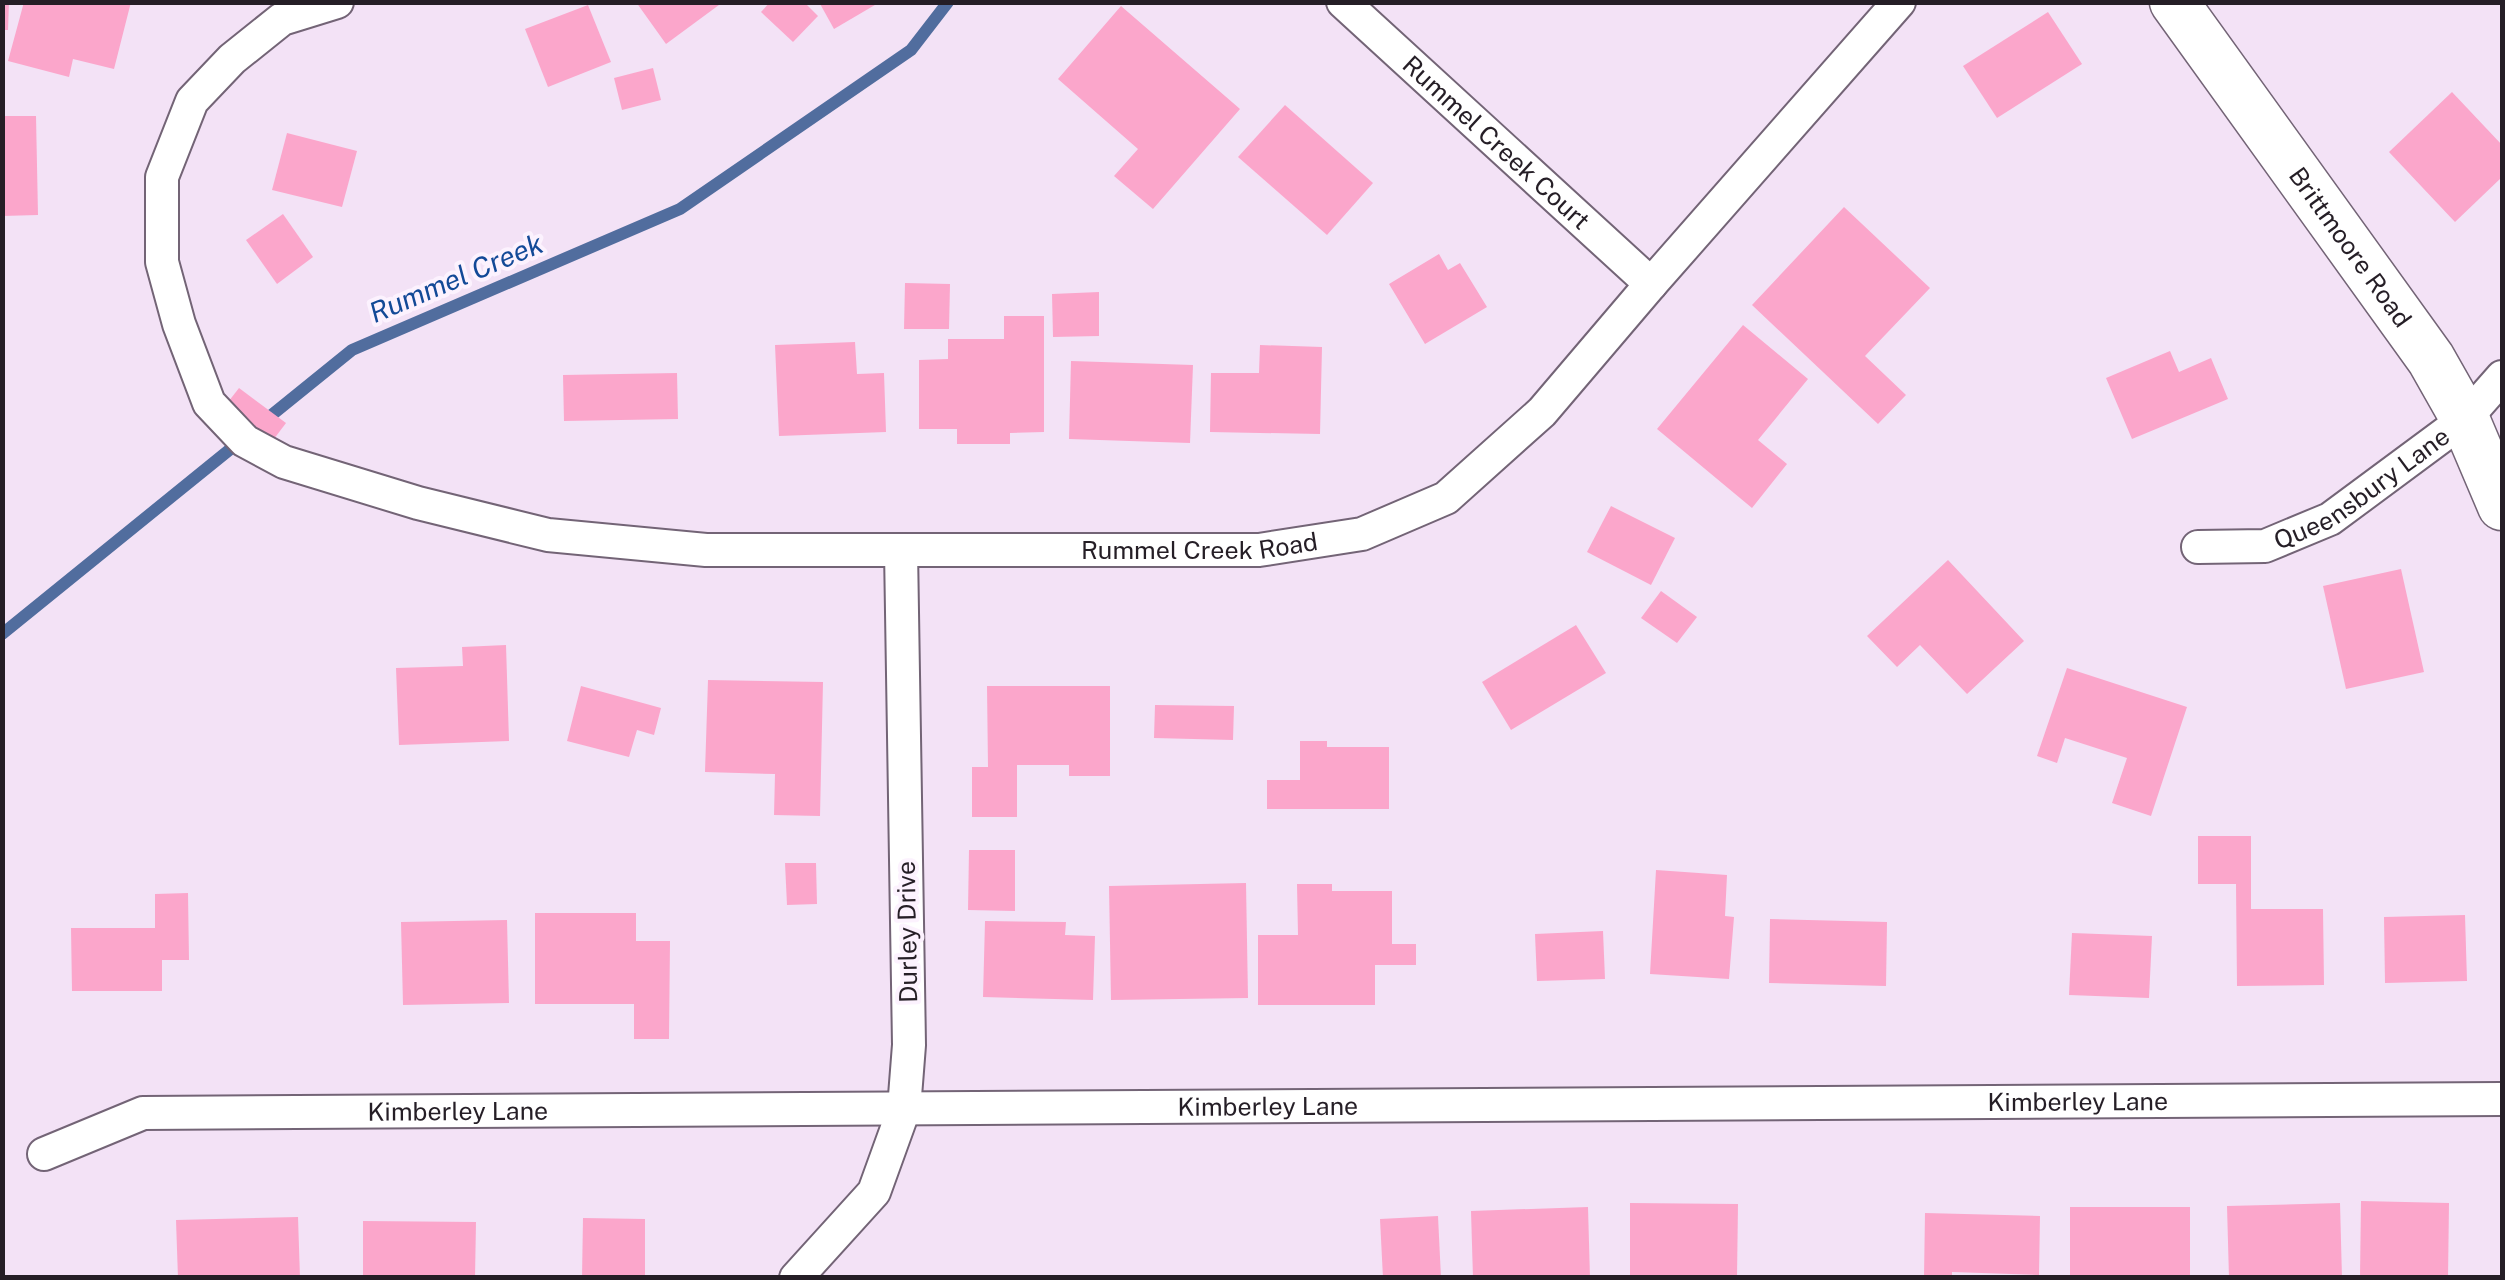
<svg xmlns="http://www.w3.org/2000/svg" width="2505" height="1280" viewBox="0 0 2505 1280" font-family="'Public Sans',sans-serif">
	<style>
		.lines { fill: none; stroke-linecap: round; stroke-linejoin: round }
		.stream { stroke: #516d9e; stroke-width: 12 }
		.building { fill: #fba6cb }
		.street-casing { stroke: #736476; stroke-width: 36 }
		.secondary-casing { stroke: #736476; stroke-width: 51 }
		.street { stroke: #fff; stroke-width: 32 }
		.secondary { stroke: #fff; stroke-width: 48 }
		.labels { text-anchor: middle; stroke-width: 8; stroke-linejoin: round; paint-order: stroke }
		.street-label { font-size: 25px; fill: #251e26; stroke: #fcf2fe }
		.water-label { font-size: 28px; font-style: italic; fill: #124997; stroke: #fcf2fe }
	</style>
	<rect width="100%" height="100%" fill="#f3e2f6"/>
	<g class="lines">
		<g class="stream">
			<path d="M 263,422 L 352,350 L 680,209 L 911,50 L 948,2"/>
			<path d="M 2,634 L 244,438"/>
		</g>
	</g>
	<g class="building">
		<path d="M 2,2 L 9,2 L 8,30 L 2,30 Z"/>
		<path d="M 24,2 L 131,2 L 114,69 L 73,59 L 69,77 L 8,61 Z"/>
		<path d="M 636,2 L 723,2 L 666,44 Z"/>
		<path d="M 770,2 L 804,2 L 818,16 L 793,42 L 761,12 Z"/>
		<path d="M 819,2 L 880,2 L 834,29 Z"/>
		<path d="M 588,5 L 611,62 L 548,87 L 525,29 Z"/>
		<path d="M 1121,6 L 1240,109 L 1153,209 L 1114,176 L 1138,149 L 1058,79 Z"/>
		<path d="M 2048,12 L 2082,64 L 1997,118 L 1963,66 Z"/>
		<path d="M 653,68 L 661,100 L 622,110 L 614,78 Z"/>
		<path d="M 2452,92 L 2502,145 L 2502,177 L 2455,222 L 2389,152 Z"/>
		<path d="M 1285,105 L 1373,183 L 1327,235 L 1238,157 Z"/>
		<path d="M 2,116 L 36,116 L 38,215 L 2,216 Z"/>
		<path d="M 287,133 L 357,151 L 342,207 L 272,190 Z"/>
		<path d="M 1844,207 L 1930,288 L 1865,356 L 1906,395 L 1878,424 L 1752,305 Z"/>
		<path d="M 283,214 L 313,257 L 277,284 L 246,240 Z"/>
		<path d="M 1439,254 L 1448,270 L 1460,263 L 1487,307 L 1425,344 L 1389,284 Z"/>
		<path d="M 905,283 L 950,284 L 949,329 L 904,329 Z"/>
		<path d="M 1099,292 L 1099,336 L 1053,337 L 1052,294 Z"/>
		<path d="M 1004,316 L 1044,316 L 1044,432 L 1010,433 L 1010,444 L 957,444 L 957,429 L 919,429 L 919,360 L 948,359 L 948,339 L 1004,339 Z"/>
		<path d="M 1743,325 L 1808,379 L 1758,440 L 1787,464 L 1752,508 L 1657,429 Z"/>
		<path d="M 855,342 L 857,374 L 884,373 L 886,432 L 779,436 L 775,345 Z"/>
		<path d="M 1260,345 L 1322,347 L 1320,434 L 1210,432 L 1211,373 L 1259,373 Z"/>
		<path d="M 2170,351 L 2179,372 L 2211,358 L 2228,399 L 2132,439 L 2106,378 Z"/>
		<path d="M 1071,361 L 1193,365 L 1190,443 L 1069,439 Z"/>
		<path d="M 677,373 L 678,419 L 564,421 L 563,375 Z"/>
		<path d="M 239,388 L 286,423 L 261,456 L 214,420 Z"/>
		<path d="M 1611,506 L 1675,538 L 1651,585 L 1587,552 Z"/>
		<path d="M 1948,560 L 2024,641 L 1967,694 L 1920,645 L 1897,667 L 1867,636 Z"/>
		<path d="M 2401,569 L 2424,672 L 2346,689 L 2323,586 Z"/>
		<path d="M 1661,591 L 1697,617 L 1677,643 L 1641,618 Z"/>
		<path d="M 1576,625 L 1606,673 L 1511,730 L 1482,682 Z"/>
		<path d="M 506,645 L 509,741 L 399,745 L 396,668 L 463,666 L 462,647 Z"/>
		<path d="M 2067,668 L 2187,707 L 2151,816 L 2112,803 L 2127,758 L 2065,738 L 2057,763 L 2037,756 Z"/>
		<path d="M 708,680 L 823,682 L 820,816 L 774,815 L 775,774 L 705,772 Z"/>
		<path d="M 581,686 L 661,708 L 654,735 L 637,730 L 629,757 L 567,741 Z"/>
		<path d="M 987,686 L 1110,686 L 1110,776 L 1069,776 L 1069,765 L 1017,765 L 1017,817 L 972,817 L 972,767 L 988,767 Z"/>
		<path d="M 1155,705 L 1234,706 L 1233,740 L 1154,738 Z"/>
		<path d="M 1300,741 L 1327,741 L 1327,747 L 1389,747 L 1389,809 L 1267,809 L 1267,780 L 1300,780 Z"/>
		<path d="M 2198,836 L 2251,836 L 2251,909 L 2323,909 L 2324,985 L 2237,986 L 2236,884 L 2198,884 Z"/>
		<path d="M 969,850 L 1015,850 L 1015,911 L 968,910 Z"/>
		<path d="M 785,863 L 816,863 L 817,904 L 787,905 Z"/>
		<path d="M 1656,870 L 1727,875 L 1725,916 L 1734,917 L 1729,979 L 1650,974 Z"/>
		<path d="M 1246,883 L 1248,998 L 1111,1000 L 1109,886 Z"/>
		<path d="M 1297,884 L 1332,884 L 1332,891 L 1392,891 L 1392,944 L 1416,944 L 1416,965 L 1375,965 L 1375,1005 L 1258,1005 L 1258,935 L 1298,935 Z"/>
		<path d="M 188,893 L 189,960 L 162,960 L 162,991 L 72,991 L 71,928 L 155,928 L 155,894 Z"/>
		<path d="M 535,913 L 636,913 L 636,941 L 670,941 L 669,1039 L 634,1039 L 634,1004 L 535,1004 Z"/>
		<path d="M 2465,915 L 2467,981 L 2385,983 L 2384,917 Z"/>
		<path d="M 1770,919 L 1887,922 L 1886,986 L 1769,983 Z"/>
		<path d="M 507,920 L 509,1003 L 403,1005 L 401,922 Z"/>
		<path d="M 985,921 L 1066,922 L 1065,935 L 1095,936 L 1093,1000 L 983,997 Z"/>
		<path d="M 1603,931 L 1605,979 L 1537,981 L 1535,934 Z"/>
		<path d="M 2072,933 L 2152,936 L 2149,998 L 2069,995 Z"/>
		<path d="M 2361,1201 L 2449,1203 L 2448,1278 L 2360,1278 Z"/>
		<path d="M 1630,1203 L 1738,1204 L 1737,1277 L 1630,1278 Z"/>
		<path d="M 2340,1203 L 2342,1278 L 2229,1278 L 2227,1206 Z"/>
		<path d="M 1588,1207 L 1590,1278 L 1473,1278 L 1471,1211 Z"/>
		<rect x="2070" y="1207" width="120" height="71"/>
		<path d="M 1925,1213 L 2040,1216 L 2039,1275 L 1952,1272 L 1952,1278 L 1924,1278 Z"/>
		<path d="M 1438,1216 L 1441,1278 L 1383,1278 L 1380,1219 Z"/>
		<path d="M 298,1217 L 300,1278 L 178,1278 L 176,1220 Z"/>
		<path d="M 583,1218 L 645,1219 L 645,1278 L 582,1278 Z"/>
		<path d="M 363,1221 L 476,1222 L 475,1278 L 363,1278 Z"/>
	</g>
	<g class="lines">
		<g class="street-casing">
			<g id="street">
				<path id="s1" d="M 337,2 L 282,19 L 232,59 L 192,101 L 162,177 L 162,262 L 179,324 L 209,403 L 245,441 L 284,462 L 418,503 L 548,535 L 706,550 L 1259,550 L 1362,534 L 1446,498 L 1542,412 L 1651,284 L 1899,2"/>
				<path id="s2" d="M 1343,2 L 1651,284"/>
				<path id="s3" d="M 2198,547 L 2265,546 L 2330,519 L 2465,419 L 2502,377"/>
				<path id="s4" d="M 44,1154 L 143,1113 L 2502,1099"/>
				<path d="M 796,1278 L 874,1192 L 904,1109 L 909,1045 L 901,550"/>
			</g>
		</g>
		<g class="secondary-casing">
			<g id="secondary">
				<path id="s5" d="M 2174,2 L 2431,359 L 2465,419 L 2502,506"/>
			</g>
		</g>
		<use href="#street" class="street"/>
		<use href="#secondary" class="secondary"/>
	</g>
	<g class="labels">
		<g class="street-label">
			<text dy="9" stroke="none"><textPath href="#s2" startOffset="208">Rummel Creek Court</textPath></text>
			<text dy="9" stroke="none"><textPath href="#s5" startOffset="302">Brittmoore Road</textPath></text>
			<text dy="9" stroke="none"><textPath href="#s3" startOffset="180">Queensbury Lane</textPath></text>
			<text dy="9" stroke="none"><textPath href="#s1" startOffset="1518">Rummel Creek Road</textPath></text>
			<text transform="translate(907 932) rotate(-91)" y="9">Durley Drive</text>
			<text dy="9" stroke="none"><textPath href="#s4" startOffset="2042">Kimberley Lane</textPath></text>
			<text dy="9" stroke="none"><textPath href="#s4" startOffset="1232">Kimberley Lane</textPath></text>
			<text dy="9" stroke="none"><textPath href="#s4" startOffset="422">Kimberley Lane</textPath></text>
		</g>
		<g class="water-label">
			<text transform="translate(456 278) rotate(-23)" y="10">Rummel Creek</text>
		</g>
	</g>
	<rect width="2505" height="1280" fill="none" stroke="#251e26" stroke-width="10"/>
</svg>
